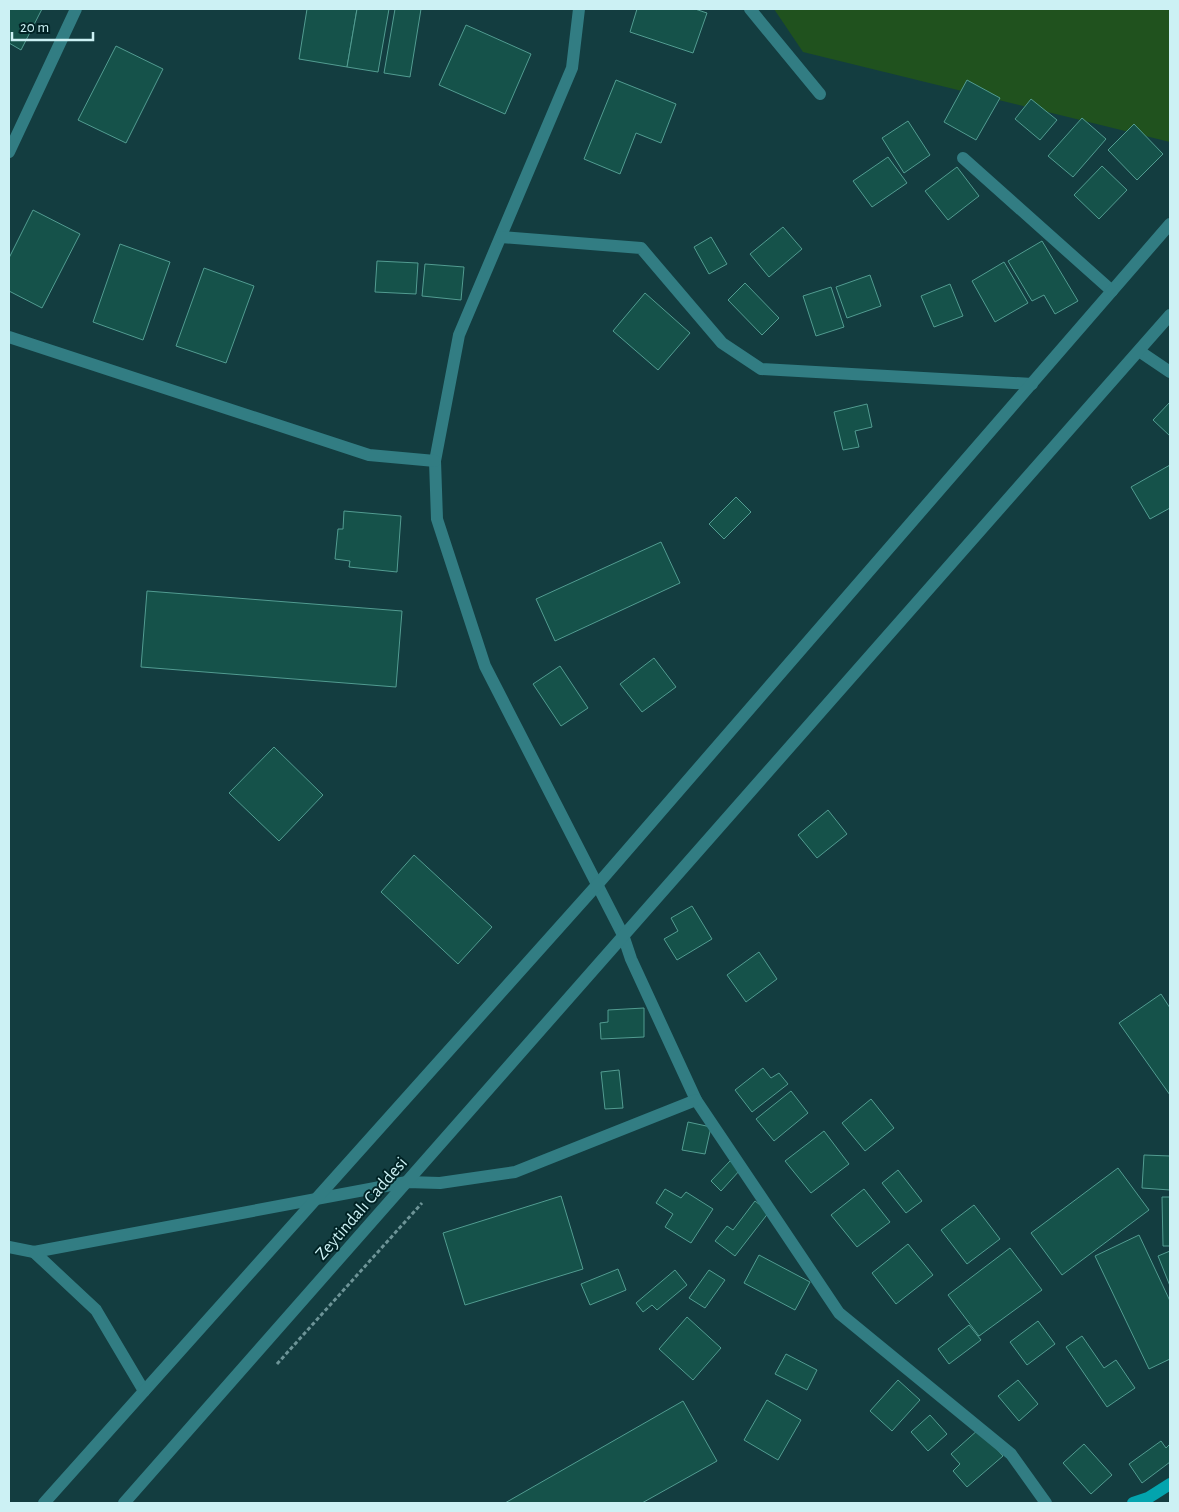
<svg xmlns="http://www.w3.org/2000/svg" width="1179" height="1512" viewBox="0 0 1179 1512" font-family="'Alegreya Sans',sans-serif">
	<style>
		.green { fill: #20521e }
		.building { fill: #15524a; stroke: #529c91 }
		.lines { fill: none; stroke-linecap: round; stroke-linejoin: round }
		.path { stroke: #6d9497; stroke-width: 3; stroke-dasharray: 4 2.5; stroke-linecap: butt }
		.street { stroke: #327d83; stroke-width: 12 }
		.secondary { stroke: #03a4ae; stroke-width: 12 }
		.labels { text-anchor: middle; stroke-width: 4; stroke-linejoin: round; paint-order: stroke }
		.street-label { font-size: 18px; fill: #ccf1f4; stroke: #012325 }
	</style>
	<rect width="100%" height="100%" fill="#133d40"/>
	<path class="green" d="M 774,9 L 1170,9 L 1170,142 L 803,52 Z"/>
	<g class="building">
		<path d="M 9,9 L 42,9 L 21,50 L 9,43 Z"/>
		<path d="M 307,9 L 357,9 L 347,67 L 299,59 Z"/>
		<path d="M 357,9 L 389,9 L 378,72 L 347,67 Z"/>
		<path d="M 395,9 L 421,9 L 410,77 L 384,73 Z"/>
		<path d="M 637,9 L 695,9 L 707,13 L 693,53 L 630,32 Z"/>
		<path d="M 466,25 L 531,54 L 505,114 L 439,85 Z"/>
		<path d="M 116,46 L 163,69 L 126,143 L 78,120 Z"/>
		<path d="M 616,80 L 676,104 L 661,143 L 636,133 L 620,174 L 584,159 Z"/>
		<path d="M 967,80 L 1000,98 L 976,140 L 944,122 Z"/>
		<path d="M 1031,99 L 1057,120 L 1040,140 L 1015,119 Z"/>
		<path d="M 1082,118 L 1106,139 L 1073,177 L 1048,156 Z"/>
		<path d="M 908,121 L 930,155 L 904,173 L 882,138 Z"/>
		<path d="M 1134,124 L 1163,154 L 1137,180 L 1108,150 Z"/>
		<path d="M 888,157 L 907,183 L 872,207 L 853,181 Z"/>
		<path d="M 1102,166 L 1127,190 L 1099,219 L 1074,195 Z"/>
		<path d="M 957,167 L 979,196 L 948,220 L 925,191 Z"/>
		<path d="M 33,210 L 80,234 L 42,308 L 9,291 L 9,258 Z"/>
		<path d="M 783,227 L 802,249 L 769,277 L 750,254 Z"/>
		<path d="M 711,237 L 727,264 L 709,274 L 694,247 Z"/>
		<path d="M 1042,241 L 1078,301 L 1055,314 L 1044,295 L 1032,301 L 1008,261 Z"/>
		<path d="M 120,244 L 170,262 L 143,340 L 93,322 Z"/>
		<path d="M 377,261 L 418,263 L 416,294 L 375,292 Z"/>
		<path d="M 1004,262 L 1028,303 L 995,322 L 972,281 Z"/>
		<path d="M 425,264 L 464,267 L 461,300 L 422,296 Z"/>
		<path d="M 204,268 L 254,286 L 226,363 L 176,346 Z"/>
		<path d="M 870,275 L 881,306 L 847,318 L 836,287 Z"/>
		<path d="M 745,283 L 779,318 L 762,335 L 728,300 Z"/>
		<path d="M 950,284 L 963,316 L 934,327 L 921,296 Z"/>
		<path d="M 831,287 L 844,327 L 816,336 L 803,296 Z"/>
		<path d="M 645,293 L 690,333 L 658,370 L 613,331 Z"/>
		<path d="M 1170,402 L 1170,436 L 1153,420 Z"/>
		<path d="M 867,404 L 872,427 L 855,431 L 859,447 L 843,450 L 834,412 Z"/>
		<path d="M 1170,465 L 1170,508 L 1150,519 L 1131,487 Z"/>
		<path d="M 736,497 L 751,512 L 724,539 L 709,524 Z"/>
		<path d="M 344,511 L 401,516 L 397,572 L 349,567 L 350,561 L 335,559 L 338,529 L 343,529 Z"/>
		<path d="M 661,542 L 680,583 L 555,641 L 536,599 Z"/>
		<path d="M 147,591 L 402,611 L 396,687 L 141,667 Z"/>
		<path d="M 654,658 L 676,687 L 642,712 L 620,684 Z"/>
		<path d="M 560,666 L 588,708 L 561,726 L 533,684 Z"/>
		<path d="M 274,747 L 323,795 L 279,841 L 229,793 Z"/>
		<path d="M 828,810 L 847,834 L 817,858 L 798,835 Z"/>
		<path d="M 414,855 L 492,927 L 458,964 L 381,892 Z"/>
		<path d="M 692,906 L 712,939 L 677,960 L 664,939 L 678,931 L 671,918 Z"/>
		<path d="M 759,952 L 777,979 L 746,1002 L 727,975 Z"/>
		<path d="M 1161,994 L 1170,1008 L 1170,1095 L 1119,1023 Z"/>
		<path d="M 644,1008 L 644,1037 L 601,1039 L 600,1023 L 608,1022 L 608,1010 Z"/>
		<path d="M 763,1068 L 771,1078 L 779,1073 L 788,1084 L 752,1112 L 735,1090 Z"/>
		<path d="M 619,1070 L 623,1108 L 605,1109 L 601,1072 Z"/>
		<path d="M 791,1091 L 808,1113 L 774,1141 L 756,1119 Z"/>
		<path d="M 871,1099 L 894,1128 L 865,1151 L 842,1123 Z"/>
		<path d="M 688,1122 L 711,1127 L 705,1154 L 682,1150 Z"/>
		<path d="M 824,1131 L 849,1164 L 811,1193 L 785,1161 Z"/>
		<path d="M 1144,1155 L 1170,1156 L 1170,1190 L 1142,1188 Z"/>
		<path d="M 730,1161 L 740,1170 L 721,1191 L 711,1181 Z"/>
		<path d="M 1118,1168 L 1149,1210 L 1062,1275 L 1031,1233 Z"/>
		<path d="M 898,1170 L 922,1201 L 906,1213 L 882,1183 Z"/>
		<path d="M 665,1189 L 681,1198 L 686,1192 L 713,1209 L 691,1243 L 665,1227 L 673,1214 L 656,1203 Z"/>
		<path d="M 864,1189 L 890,1222 L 857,1247 L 831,1215 Z"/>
		<path d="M 561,1196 L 583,1269 L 465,1305 L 443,1233 Z"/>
		<path d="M 1162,1197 L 1170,1197 L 1170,1246 L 1163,1246 Z"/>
		<path d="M 755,1201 L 769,1212 L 735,1256 L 715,1241 L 727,1226 L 733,1230 Z"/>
		<path d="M 974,1205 L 1000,1239 L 967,1264 L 941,1230 Z"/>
		<path d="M 1139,1235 L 1170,1301 L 1170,1359 L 1149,1369 L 1095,1256 Z"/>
		<path d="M 908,1244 L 933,1275 L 896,1304 L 872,1273 Z"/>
		<path d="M 1010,1248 L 1042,1290 L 979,1336 L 948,1295 Z"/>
		<path d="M 1170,1251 L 1170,1286 L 1158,1256 Z"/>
		<path d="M 759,1255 L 810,1282 L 795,1310 L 744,1283 Z"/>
		<path d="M 618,1269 L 626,1290 L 590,1305 L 581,1284 Z"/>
		<path d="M 675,1270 L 687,1285 L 657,1310 L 652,1305 L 643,1312 L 636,1303 Z"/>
		<path d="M 709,1270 L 725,1280 L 705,1308 L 689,1298 Z"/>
		<path d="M 687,1317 L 721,1348 L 693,1380 L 659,1349 Z"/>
		<path d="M 1038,1321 L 1055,1344 L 1027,1365 L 1010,1342 Z"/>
		<path d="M 969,1325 L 981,1340 L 949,1364 L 938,1349 Z"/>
		<path d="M 1082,1336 L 1104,1368 L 1116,1360 L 1135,1388 L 1107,1407 L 1066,1347 Z"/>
		<path d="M 786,1354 L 817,1370 L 807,1390 L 775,1374 Z"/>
		<path d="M 898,1380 L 920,1400 L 892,1431 L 870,1411 Z"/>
		<path d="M 1018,1380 L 1038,1404 L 1019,1421 L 998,1396 Z"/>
		<path d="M 767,1400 L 801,1420 L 778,1460 L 744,1440 Z"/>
		<path d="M 683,1401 L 717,1461 L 642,1503 L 505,1503 Z"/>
		<path d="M 930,1415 L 947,1434 L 928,1451 L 911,1432 Z"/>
		<path d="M 979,1429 L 1003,1456 L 967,1487 L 953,1471 L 960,1464 L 951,1454 Z"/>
		<path d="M 1161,1441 L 1166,1448 L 1170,1444 L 1170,1462 L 1142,1483 L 1129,1464 Z"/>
		<path d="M 1084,1444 L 1112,1475 L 1091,1494 L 1063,1463 Z"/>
	</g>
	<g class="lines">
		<path class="path" d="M 277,1364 L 422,1203"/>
		<g class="street">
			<path d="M 579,9 L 572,68 L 459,335 L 435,461 L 437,519 L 485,666 L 623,935 L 631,959 L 696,1100 L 839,1313 L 1011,1454 L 1046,1503"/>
			<path d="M 750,9 L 820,94"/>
			<path d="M 9,152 L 76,9"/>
			<path d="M 963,158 L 1112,291"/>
			<path d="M 501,237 L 641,248 L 722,343 L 761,369 L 1032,384"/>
			<path d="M 9,337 L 369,455 L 435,461"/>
			<path d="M 1139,351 L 1170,372"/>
			<path d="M 9,1247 L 34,1252 L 407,1182 L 440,1183 L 515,1172 L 696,1100"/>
			<path d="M 34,1252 L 96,1310 L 144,1391"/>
			<path d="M 44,1503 L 597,885 L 1170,224"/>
			<path d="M 124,1503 L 1170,315"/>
		</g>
		<path class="secondary" d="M 1133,1503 L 1148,1498 L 1170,1484"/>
	</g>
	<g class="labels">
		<g class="street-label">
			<text transform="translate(361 1208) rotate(-49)" y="6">Zeytindalı Caddesi</text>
		</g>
	</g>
	<rect width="1179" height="1512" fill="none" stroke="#ccf1f4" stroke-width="20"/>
	<path d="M12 32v8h81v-8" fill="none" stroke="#ccf1f4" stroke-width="2.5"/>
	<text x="20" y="32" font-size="15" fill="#ccf1f4" stroke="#012325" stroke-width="4" paint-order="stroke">20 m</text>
</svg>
